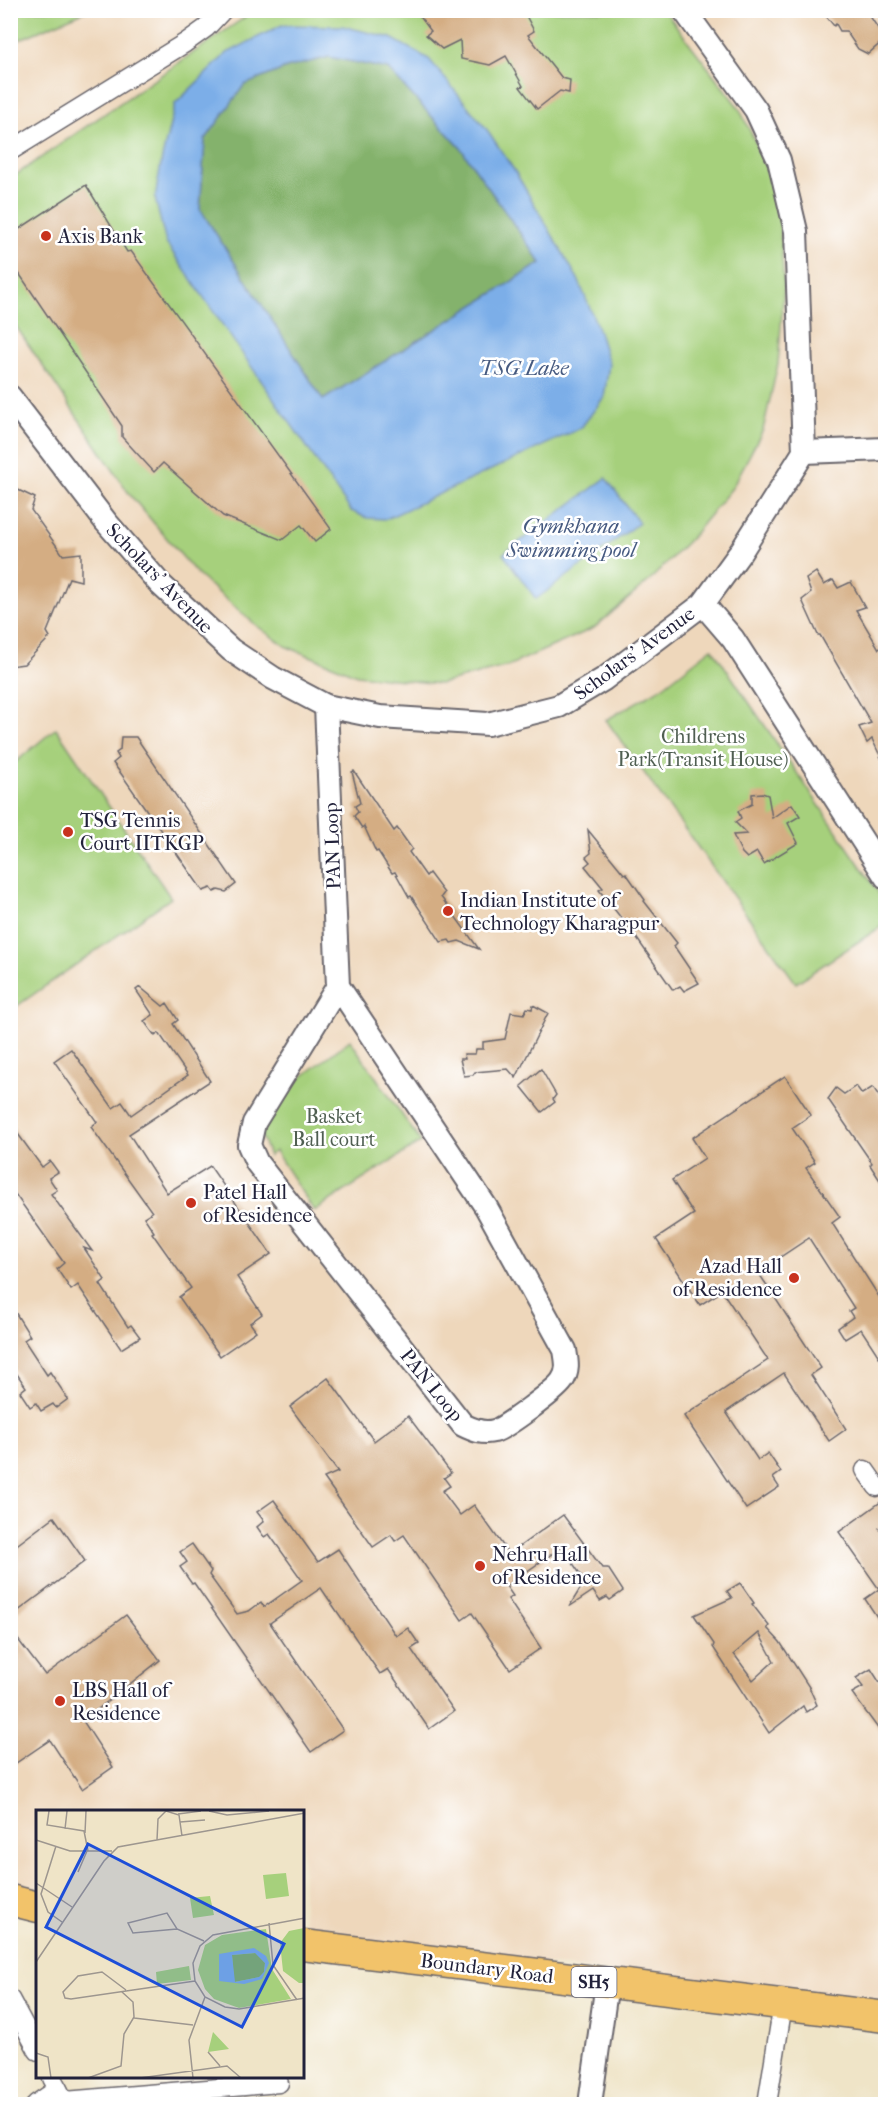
<svg xmlns="http://www.w3.org/2000/svg" width="896" height="2115" viewBox="0 0 896 2115" font-family="'IM FELL French Canon',serif">
	<style>
		.built { fill: #eed7bb }
		.green { fill: #a6d07c; stroke: #64795c; stroke-width: 1.5 }
		.forest { fill: #84b26c; stroke: #536a54; stroke-width: 1.5 }
		.water { fill: #7caee8; stroke: #4f6892; stroke-width: 1.5; fill-rule: evenodd }
		.building { fill: #d4ad83; fill-rule: evenodd }
		.lines { fill: none; stroke-linecap: round; stroke-linejoin: round }
		.minor-casing { stroke: #6a666c; stroke-width: 21 }
		.tertiary-casing { stroke: #6a666c; stroke-width: 26 }
		.primary-casing { stroke: #6a666c; stroke-width: 33 }
		.minor { stroke: #fff; stroke-width: 18 }
		.tertiary { stroke: #fff; stroke-width: 22 }
		.primary { stroke: #f2c36a; stroke-width: 30 }
		.poi-dot { fill: #c8321e; stroke: #fff; stroke-width: 2 }
		.labels { text-anchor: middle; stroke-width: 5; stroke-linejoin: round; paint-order: stroke }
		.shield { fill: #fff; stroke: #646476; stroke-width: 1.5 }
		.shield-label { font-size: 18px; font-weight: bold; fill: #22223b }
		.poi-label { font-size: 20px; fill: #22223b; stroke: #fff; text-anchor: start }
		.street-label { font-size: 20px; fill: #22223b; stroke: #fff }
		.park-label { font-size: 20px; fill: #505f52; stroke: #fff }
		.water-label { font-size: 21px; font-style: italic; fill: #465a80; stroke: #fff }
		.inset-road { fill: none; stroke: #9d968f; stroke-width: 1.5 }
		.view { fill: #1d4ed8; fill-opacity: 0.15; stroke: #1d4ed8; stroke-width: 3 }
		.inset-edge { fill: none; stroke: #22223b; stroke-width: 3 }
	</style>
	<rect width="100%" height="100%" fill="#fff"/>
	<filter id="ink" filterUnits="userSpaceOnUse"><feTurbulence type="fractalNoise" baseFrequency=".0167" numOctaves="2"/><feDisplacementMap in="SourceGraphic" scale="12" xChannelSelector="R" yChannelSelector="G"/><feConvolveMatrix kernelMatrix="1 2 1 2 8 2 1 2 1" color-interpolation-filters="sRGB"/></filter>
	<filter id="wash" filterUnits="userSpaceOnUse"><feTurbulence type="fractalNoise" baseFrequency=".008" numOctaves="4" result="noise"/><feDisplacementMap in="SourceGraphic" scale="24" xChannelSelector="R" yChannelSelector="G"/><feGaussianBlur stdDeviation="1.35" result="paint"/><feColorMatrix in="noise" values="0 0 0 0 0 0 0 0 0 0 0 0 0 0 0 0 0 1.4 0 .05"/><feComposite in="paint" operator="in"/></filter>
	<g filter="url(#wash)">
		<rect width="100%" height="100%" fill="#efe4c7"/>
		<path class="built" d="M 10,11 L 885,11 L 885,2005 L 303,1935 L 303,1812 L 38,1812 L 37,1897 L 11,1887 Z"/>
		<g class="green">
			<path d="M 11,10 L 86,10 L 86,11 L 11,43 Z"/>
			<path d="M 254,11 L 665,11 L 739,108 L 769,170 L 780,225 L 784,287 L 778,364 L 763,430 L 732,488 L 691,538 L 649,581 L 594,628 L 508,666 L 440,684 L 357,675 L 285,646 L 257,626 L 198,575 L 130,495 L 11,319 L 10,179 Z"/>
			<path d="M 712,648 L 885,902 L 885,924 L 796,983 L 606,720 L 661,688 Z"/>
			<path d="M 56,728 L 171,898 L 11,1010 L 11,766 Z"/>
			<path d="M 350,1040 L 421,1142 L 314,1211 L 275,1151 L 269,1156 L 259,1130 L 276,1097 Z"/>
		</g>
		<path class="forest" d="M 329,57 L 388,69 L 460,147 L 541,263 L 323,400 L 200,209 L 205,140 L 244,85 L 286,68 Z"/>
		<g class="water">
			<path d="M 282,25 L 342,26 L 391,38 L 429,59 L 488,131 L 516,173 L 578,279 L 597,326 L 609,364 L 604,397 L 581,428 L 386,519 L 367,518 L 351,511 L 166,243 L 155,198 L 162,158 L 175,104 L 227,53 ZM 329,57 L 388,69 L 460,147 L 541,263 L 323,400 L 200,209 L 205,140 L 244,85 L 286,68 Z"/>
			<path d="M 606,478 L 639,523 L 536,599 L 503,554 Z"/>
		</g>
		<g id="blocks">
			<g class="building">
				<path d="M 415,10 L 523,10 L 534,31 L 528,35 L 562,78 L 570,80 L 569,93 L 560,91 L 537,109 L 520,87 L 523,86 L 506,56 L 490,65 L 461,59 L 460,40 L 442,49 L 426,35 L 431,31 Z"/>
				<path d="M 821,10 L 866,10 L 885,39 L 868,54 L 858,49 L 846,31 L 840,31 L 836,24 L 834,26 Z"/>
				<path d="M 86,185 L 127,252 L 131,251 L 331,529 L 315,542 L 301,525 L 282,540 L 223,516 L 163,463 L 154,472 L 122,437 L 122,426 L 10,260 L 10,235 Z"/>
				<path d="M 16,489 L 35,498 L 31,510 L 63,555 L 81,553 L 81,581 L 69,578 L 47,632 L 50,637 L 24,664 L 10,666 L 10,500 Z"/>
				<path d="M 816,572 L 824,585 L 833,580 L 838,588 L 851,582 L 865,607 L 856,610 L 879,649 L 885,645 L 885,766 L 872,739 L 867,743 L 859,727 L 871,723 L 820,635 L 818,635 L 802,600 L 811,593 L 806,579 Z"/>
				<path d="M 121,737 L 136,737 L 236,884 L 226,892 L 218,890 L 214,892 L 211,888 L 203,891 L 122,775 L 113,763 L 119,758 L 116,753 L 120,750 Z"/>
				<path d="M 354,771 L 394,831 L 397,828 L 412,849 L 409,852 L 426,876 L 429,873 L 444,893 L 441,897 L 479,949 L 459,941 L 451,943 L 449,940 L 441,942 L 411,896 L 409,897 L 395,872 L 392,873 L 378,851 L 376,852 L 364,826 L 362,828 L 354,816 L 358,812 L 355,806 L 360,803 L 352,772 Z"/>
				<path d="M 762,793 L 768,795 L 772,818 L 792,804 L 800,816 L 788,823 L 798,843 L 764,864 L 757,852 L 747,858 L 742,853 L 733,835 L 747,834 L 735,822 L 741,818 L 738,811 L 752,804 L 752,794 Z"/>
				<path d="M 588,830 L 624,874 L 626,873 L 645,900 L 644,901 L 677,943 L 674,946 L 699,983 L 684,991 L 680,986 L 673,990 L 633,933 L 599,890 L 603,888 L 585,866 L 590,862 L 586,857 L 591,853 Z"/>
				<path d="M 140,987 L 163,1006 L 167,1003 L 178,1020 L 173,1024 L 210,1081 L 129,1134 L 167,1193 L 210,1166 L 271,1254 L 237,1277 L 262,1314 L 250,1323 L 256,1331 L 220,1356 L 179,1297 L 191,1288 L 152,1233 L 154,1232 L 144,1217 L 152,1212 L 91,1127 L 97,1122 L 54,1061 L 71,1049 L 113,1108 L 122,1102 L 131,1115 L 188,1075 L 159,1033 L 155,1036 L 144,1021 L 153,1015 L 136,990 Z"/>
				<path d="M 533,1005 L 548,1013 L 516,1078 L 508,1069 L 475,1072 L 473,1075 L 464,1076 L 460,1059 L 465,1059 L 464,1054 L 475,1054 L 476,1049 L 483,1049 L 483,1042 L 505,1039 L 511,1012 L 524,1014 L 527,1008 L 532,1009 Z"/>
				<path d="M 541,1069 L 556,1095 L 553,1099 L 555,1102 L 542,1112 L 521,1086 Z"/>
				<path d="M 785,1076 L 811,1115 L 792,1128 L 815,1162 L 806,1168 L 840,1217 L 832,1223 L 885,1306 L 885,1366 L 861,1329 L 845,1339 L 838,1328 L 853,1317 L 849,1311 L 854,1308 L 809,1238 L 758,1272 L 821,1368 L 811,1375 L 846,1429 L 829,1441 L 784,1373 L 726,1412 L 758,1460 L 768,1453 L 781,1472 L 773,1478 L 779,1487 L 746,1509 L 684,1416 L 768,1360 L 722,1291 L 700,1305 L 656,1239 L 694,1214 L 672,1180 L 705,1158 L 692,1138 Z"/>
				<path d="M 856,1086 L 862,1094 L 873,1087 L 885,1105 L 880,1110 L 885,1119 L 885,1188 L 870,1165 L 872,1163 L 828,1099 L 836,1088 L 844,1094 Z"/>
				<path d="M 10,1123 L 42,1167 L 50,1161 L 58,1172 L 49,1178 L 57,1190 L 51,1194 L 92,1251 L 84,1248 L 105,1280 L 100,1284 L 128,1327 L 131,1325 L 140,1337 L 121,1349 L 78,1285 L 71,1290 L 57,1269 L 64,1263 L 10,1187 Z"/>
				<path d="M 10,1304 L 30,1336 L 24,1340 L 47,1375 L 50,1372 L 68,1399 L 56,1408 L 53,1404 L 41,1411 L 36,1403 L 30,1407 L 20,1392 L 26,1387 L 10,1364 Z"/>
				<path d="M 328,1378 L 374,1441 L 408,1416 L 451,1473 L 444,1478 L 450,1486 L 442,1491 L 460,1515 L 474,1505 L 509,1554 L 563,1515 L 602,1568 L 608,1568 L 623,1591 L 610,1600 L 607,1597 L 600,1601 L 593,1591 L 569,1607 L 585,1581 L 562,1547 L 506,1586 L 513,1596 L 508,1599 L 541,1648 L 510,1669 L 472,1613 L 462,1620 L 404,1535 L 395,1541 L 391,1535 L 373,1547 L 324,1478 L 338,1472 L 290,1407 Z"/>
				<path d="M 885,1499 L 885,1524 L 879,1528 L 885,1538 L 885,1629 L 865,1599 L 879,1589 L 839,1532 Z"/>
				<path d="M 274,1500 L 318,1562 L 338,1549 L 396,1636 L 408,1628 L 419,1644 L 411,1649 L 454,1711 L 429,1729 L 388,1669 L 380,1674 L 321,1588 L 270,1623 L 343,1730 L 311,1752 L 194,1583 L 192,1584 L 180,1567 L 187,1562 L 180,1552 L 192,1544 L 211,1571 L 209,1575 L 237,1614 L 249,1611 L 261,1602 L 264,1607 L 302,1580 L 269,1534 L 264,1537 L 257,1527 L 264,1521 L 257,1512 Z"/>
				<path d="M 54,1517 L 85,1561 L 10,1617 L 10,1550 Z"/>
				<path d="M 740,1583 L 754,1603 L 752,1604 L 769,1626 L 767,1628 L 780,1642 L 809,1687 L 817,1705 L 806,1712 L 803,1706 L 769,1733 L 713,1647 L 714,1644 L 694,1615 L 732,1598 L 727,1591 ZM 759,1633 L 774,1661 L 753,1680 L 734,1654 Z"/>
				<path d="M 126,1615 L 160,1660 L 83,1721 L 113,1767 L 82,1789 L 50,1740 L 10,1767 L 10,1629 L 45,1675 Z"/>
				<path d="M 871,1669 L 885,1691 L 885,1738 L 852,1693 L 863,1687 L 856,1678 Z"/>
			</g>
		</g>
	</g>
	<g filter="url(#ink)">
		<use href="#blocks" fill-opacity="0" stroke="#6a666c" stroke-width="1.5"/>
		<g class="lines">
			<g class="minor-casing">
				<g id="minor">
					<path d="M 10,151 L 185,43 L 206,28 L 223,10"/>
					<path d="M 865,1470 L 877,1487"/>
					<path d="M 10,1999 L 38,2051"/>
					<path d="M 52,2078 L 66,2104"/>
					<path d="M 65,2101 L 279,2083"/>
					<path d="M 36,2104 L 58,2089"/>
					<path d="M 767,2104 L 783,2004"/>
				</g>
			</g>
			<g class="tertiary-casing">
				<g id="tertiary">
					<path d="M 10,397 L 106,522 L 160,584 L 231,650 L 273,678 L 326,706 L 380,717 L 488,724 L 559,706 L 604,679 L 703,604 L 740,553 L 804,452 L 796,231 L 779,160 L 756,110 L 684,10"/>
					<path d="M 804,452 L 886,449"/>
					<path d="M 703,604 L 733,639 L 886,877"/>
					<path d="M 326,706 L 338,986 L 254,1123 L 249,1145 L 257,1163 L 463,1425 C 473,1430 483,1434 494,1431 C 504,1429 556,1390 562,1381 C 569,1371 567,1362 565,1350 L 486,1207 L 338,986"/>
					<path d="M 590,2104 L 607,1983"/>
				</g>
			</g>
			<g class="primary-casing">
				<g id="primary">
					<path d="M 10,1900 L 38,1907"/>
					<path d="M 303,1945 L 886,2017"/>
				</g>
			</g>
			<use href="#minor" class="minor"/>
			<use href="#tertiary" class="tertiary"/>
			<use href="#primary" class="primary"/>
		</g>
	</g>
	<g class="poi-dot">
		<circle cx="46" cy="236" r="6"/>
		<circle cx="68" cy="832" r="6"/>
		<circle cx="448" cy="911" r="6"/>
		<circle cx="191" cy="1203" r="6"/>
		<circle cx="794" cy="1278" r="6"/>
		<circle cx="480" cy="1566" r="6"/>
		<circle cx="60" cy="1701" r="6"/>
	</g>
	<g class="labels">
		<rect class="shield" x="571.5" y="1967" width="45" height="30" rx="4.5"/>
		<g class="shield-label">
			<text x="594" y="1988">SH5</text>
		</g>
		<g class="poi-label">
			<text x="58" y="243">Axis Bank</text>
			<text x="80" y="827">TSG Tennis<tspan x="80" dy="23">Court IITKGP</tspan></text>
			<text x="460" y="907">Indian Institute of<tspan x="460" dy="23">Technology Kharagpur</tspan></text>
			<text x="203" y="1199">Patel Hall<tspan x="203" dy="23">of Residence</tspan></text>
			<text x="782" y="1273" text-anchor="end">Azad Hall<tspan x="782" dy="23">of Residence</tspan></text>
			<text x="492" y="1561">Nehru Hall<tspan x="492" dy="23">of Residence</tspan></text>
			<text x="72" y="1697">LBS Hall of<tspan x="72" dy="23">Residence</tspan></text>
		</g>
		<g class="street-label">
			<text transform="translate(160 578) rotate(46)" y="7">Scholars' Avenue</text>
			<text transform="translate(634 653) rotate(-36)" y="7">Scholars' Avenue</text>
			<text transform="translate(332 846) rotate(-92)" y="7">PAN Loop</text>
			<text transform="translate(432 1385) rotate(51)" y="7">PAN Loop</text>
			<text transform="translate(487 1968) rotate(7)" y="7">Boundary Road</text>
		</g>
		<g class="park-label">
			<text x="703" y="743">Childrens<tspan x="703" dy="23">Park(Transit House)</tspan></text>
			<text x="334" y="1123">Basket<tspan x="334" dy="23">Ball court</tspan></text>
		</g>
		<g class="water-label">
			<text x="524" y="375">TSG Lake</text>
			<text x="571" y="533">Gymkhana<tspan x="571" dy="24">Swimming pool</tspan></text>
		</g>
	</g>
	<g transform="translate(36 1810)">
		<rect width="268" height="268" fill="#efe4c7"/>
		<path d="M 250,63 L 253,86 L 230,89 L 227,65 ZM 174,86 L 178,105 L 157,108 L 154,88 ZM 268,118 L 268,173 L 263,173 L 247,161 L 244,133 L 253,121 ZM 230,119 L 236,159 L 255,189 L 203,198 L 178,189 L 169,179 L 162,160 L 169,135 L 186,125 ZM 153,156 L 155,170 L 121,174 L 120,162 ZM 177,222 L 193,239 L 172,242 Z" fill="#a6d07c"/>
		<path d="M 220,143 L 229,153 L 228,162 L 224,167 L 198,172 L 196,145 Z" fill="#84b26c"/>
		<path d="M 218,138 L 230,146 L 233,153 L 226,169 L 208,174 L 183,171 L 183,144 ZM 219,143 L 229,153 L 228,162 L 223,167 L 199,172 L 196,145 Z" fill="#7caee8" fill-rule="evenodd"/>
		<path class="inset-road" d="M 13,1 L 11,15 L 48,21 L 52,41M 130,1 L 143,5 L 146,26M 173,1 L 191,5 L 233,1M 142,4 L 165,1M 144,12 L 169,10M 29,19 L 31,1M 49,23 L 50,1M 0,30 L 34,41 L 76,41M 121,30 L 122,9 L 130,1M 20,36 L 5,84 L 12,102 L 26,112M 42,62 L 51,41M 0,73 L 36,97M 269,108 L 177,125 L 164,136 L 157,153 L 159,171 L 169,187 L 189,197 L 203,199 L 269,188M 233,113 L 237,155 L 261,190M 141,119 L 97,123 L 92,113 L 131,103 L 141,119 L 168,131M 0,152 L 68,51 L 82,37 L 269,3M 90,180 L 66,162 L 42,166 L 27,182 L 29,188 L 35,189 L 159,171M 98,208 L 157,215M 172,242 L 184,256M 0,243 L 12,247 L 15,268M 52,268 L 85,256 L 88,224 L 98,207 L 97,192 L 86,182M 104,268 L 191,256 L 205,268M 157,268 L 153,230 L 169,187"/>
		<path class="view" d="M 52,34 L 248,134 L 206,217 L 10,117 Z"/>
		<rect width="268" height="268" class="inset-edge"/>
	</g>
	<rect width="896" height="2115" fill="none" stroke="#fff" stroke-width="36"/>
</svg>
